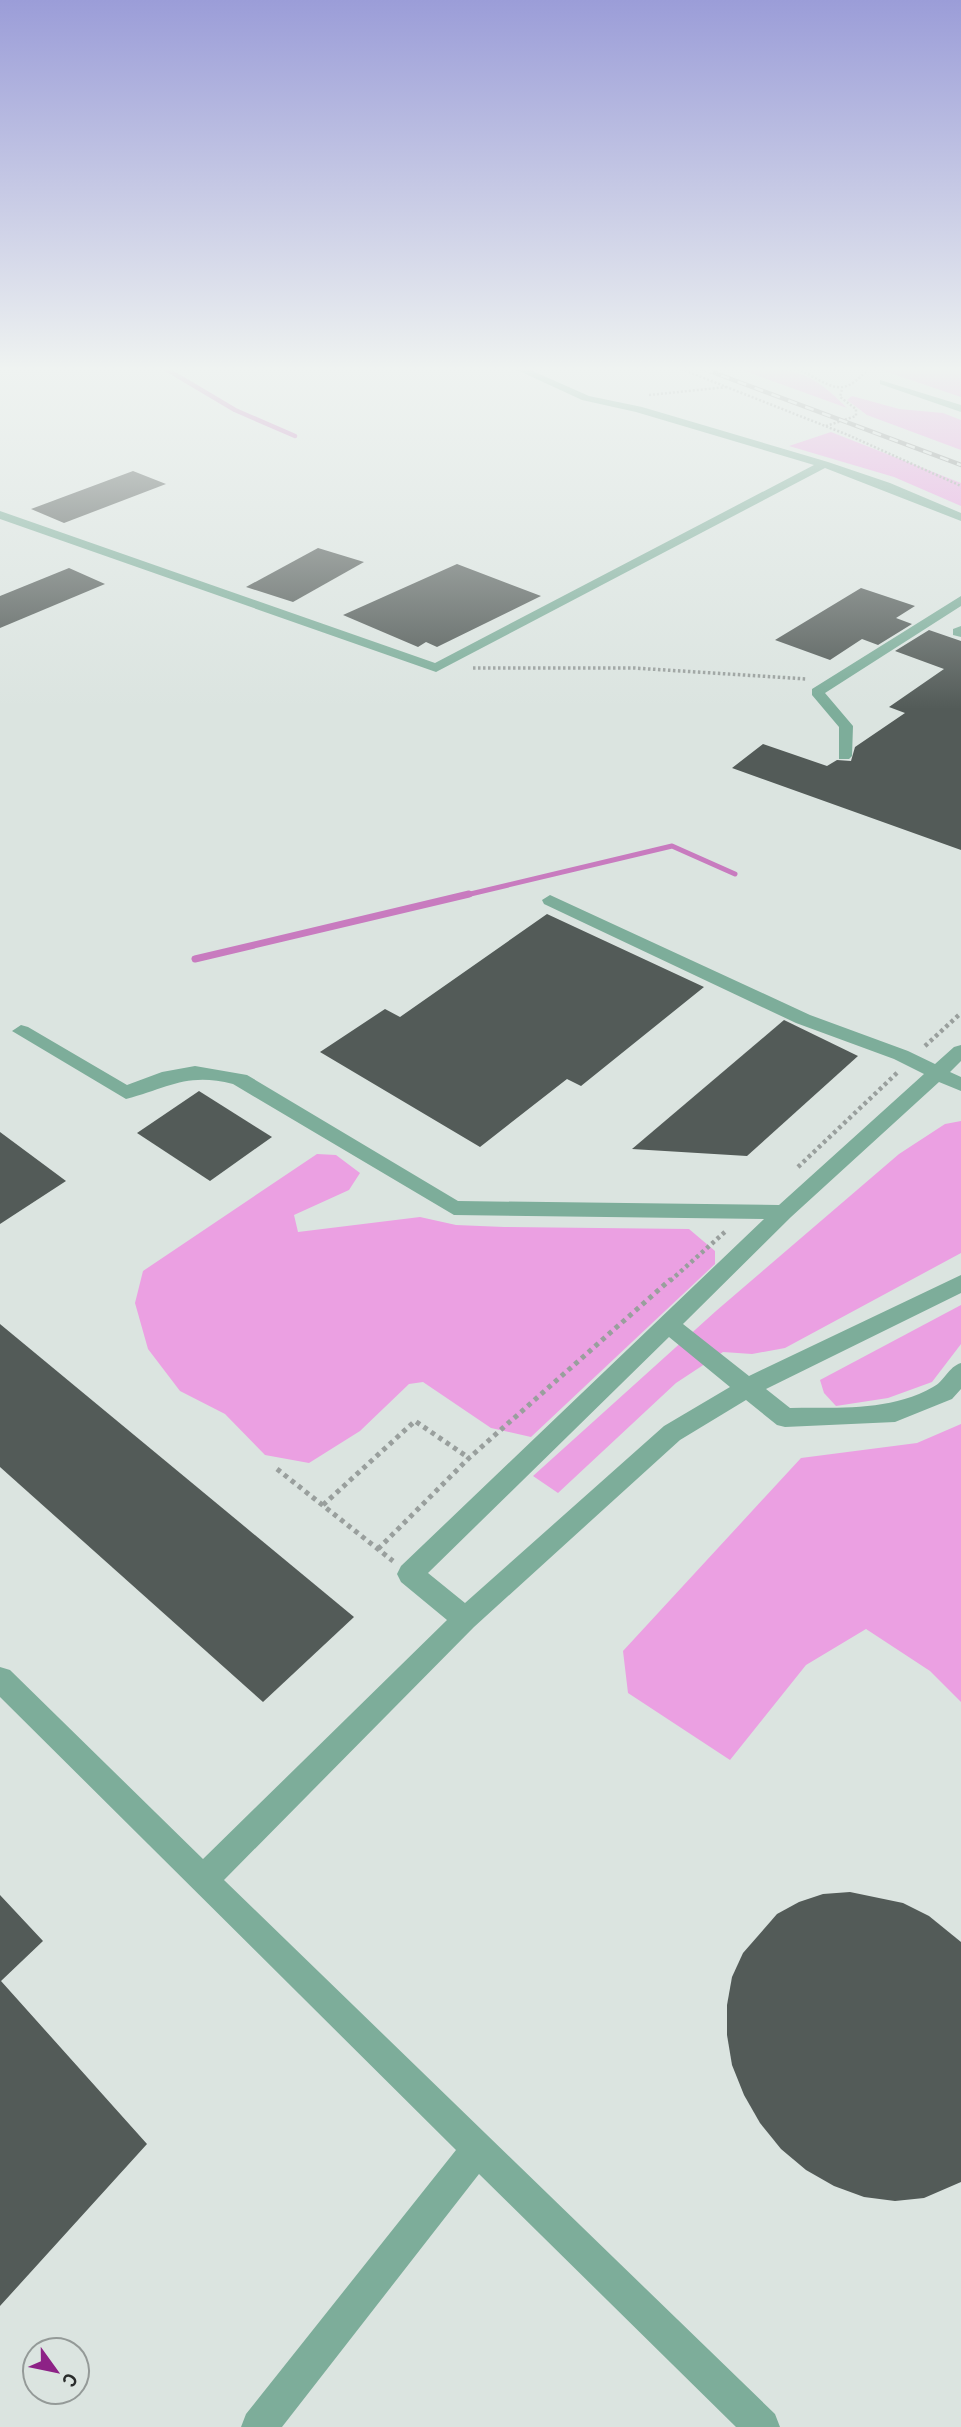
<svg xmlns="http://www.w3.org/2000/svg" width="961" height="2427" viewBox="0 0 961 2427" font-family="Overpass,sans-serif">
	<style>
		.green { fill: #eba0e2 }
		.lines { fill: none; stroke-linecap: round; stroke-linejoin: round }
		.stream-far2 { stroke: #c87bbf; stroke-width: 4.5 }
		.stream-far1 { stroke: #c87bbf; stroke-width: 5 }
		.stream { stroke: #c87bbf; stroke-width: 7 }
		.building { fill: #535b58 }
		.path-far3 { stroke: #999f9d; stroke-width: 2.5; stroke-dasharray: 2 2; stroke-linecap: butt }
		.path-far2 { stroke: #999f9d; stroke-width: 3.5; stroke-dasharray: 2.5 2.5; stroke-linecap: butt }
		.path-far1 { stroke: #999f9d; stroke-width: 4.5; stroke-dasharray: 3.5 3.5; stroke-linecap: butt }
		.path { stroke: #999f9d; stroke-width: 5; stroke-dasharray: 4.5 4.5; stroke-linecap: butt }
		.minor { fill: #7dad9a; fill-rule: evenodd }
		.rail-casing { stroke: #888e8c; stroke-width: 4.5 }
		.rail { stroke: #dbe4e0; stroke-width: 2.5; stroke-dasharray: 9; stroke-linecap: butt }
	</style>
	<rect width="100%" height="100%" fill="#dbe4e0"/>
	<g class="green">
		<path d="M 739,369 C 794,369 807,368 847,408 Z"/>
		<path d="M 878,369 L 961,369 L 961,397 Z"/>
		<path d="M 852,396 L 899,409 L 943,413 L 961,420 L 961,450 L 867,415 L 847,400 Z"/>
		<path d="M 831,432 L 961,483 L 961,506 L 894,477 L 789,446 Z"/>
		<path d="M 961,1121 L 961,1253 L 785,1348 L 752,1354 L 723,1352 L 676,1383 L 558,1493 L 533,1476 L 716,1311 L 899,1154 L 945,1124 Z"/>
		<path d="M 317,1154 L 336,1155 L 360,1173 L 349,1190 L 294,1215 L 298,1232 L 420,1217 L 456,1225 L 504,1227 L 689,1229 L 715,1251 L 715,1264 L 531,1437 L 491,1428 L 423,1382 L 409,1384 L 360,1431 L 309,1463 L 265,1455 L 225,1414 L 180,1391 L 148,1349 L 135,1303 L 143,1271 Z"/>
		<path d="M 961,1305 L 961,1344 L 932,1382 L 888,1398 L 836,1406 L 824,1393 L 820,1380 Z"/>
		<path d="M 961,1424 L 961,1702 L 930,1671 L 866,1629 L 806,1665 L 730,1760 L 628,1693 L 623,1651 L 801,1458 L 917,1443 Z"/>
	</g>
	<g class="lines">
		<path class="stream-far2" d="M 166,369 L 235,410 L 295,436"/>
		<path class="stream-far1" d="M 462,896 L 672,846 L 735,874"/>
		<path class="stream" d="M 195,959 L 469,894"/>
	</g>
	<g class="building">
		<path d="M 133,471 L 166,484 L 64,523 L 31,509 Z"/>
		<path d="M 318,548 L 364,562 L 293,602 L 246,587 Z"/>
		<path d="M 457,564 L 541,596 L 437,647 L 426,642 L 418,647 L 343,615 Z"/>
		<path d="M 69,568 L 105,584 L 0,628 L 0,596 Z"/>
		<path d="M 861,588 L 915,606 L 896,618 L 912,624 L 878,645 L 862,639 L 830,660 L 775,640 Z"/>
		<path d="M 929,630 L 961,641 L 961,850 L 732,768 L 763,744 L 827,766 L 837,760 L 851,761 L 855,747 L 905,713 L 889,707 L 944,669 L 895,651 Z"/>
		<path d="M 547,914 L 704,987 L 581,1086 L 567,1079 L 480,1147 L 320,1052 L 385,1009 L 400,1017 Z"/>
		<path d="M 784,1020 L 858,1056 L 747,1156 L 632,1149 Z"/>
		<path d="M 199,1091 L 272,1137 L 210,1181 L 137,1133 Z"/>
		<path d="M 0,1132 L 66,1181 L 0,1224 Z"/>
		<path d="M 0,1324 L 354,1617 L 263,1702 L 0,1467 Z"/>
		<path d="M 850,1892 L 903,1903 L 929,1916 L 961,1942 L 961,2182 L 924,2198 L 895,2201 L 864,2197 L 834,2186 L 806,2170 L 781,2149 L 760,2123 L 744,2095 L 732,2065 L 727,2035 L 727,2005 L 732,1977 L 743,1953 L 777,1914 L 799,1902 L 823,1894 Z"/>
		<path d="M 0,1895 L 43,1941 L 1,1981 L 147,2144 L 0,2306 Z"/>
	</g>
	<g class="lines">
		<g class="path-far3">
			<path d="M 681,369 L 848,435 L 961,486"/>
			<path d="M 797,369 C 831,384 840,401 868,369"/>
			<path d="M 649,395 L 727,387"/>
			<path d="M 826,426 L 856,416 L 856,409 L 840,397 L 842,389"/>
		</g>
		<path class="path-far2" d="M 473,668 L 634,668 L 807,679"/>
		<g class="path-far1">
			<path d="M 925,1046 L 961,1013"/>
			<path d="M 798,1167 L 898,1072"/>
			<path d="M 670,1281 L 726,1231"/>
		</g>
		<g class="path">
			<path d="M 277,1469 L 393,1561"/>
			<path d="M 323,1505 L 415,1421 L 469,1458"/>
			<path d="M 378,1549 L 469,1458 L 671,1279"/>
		</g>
		<g class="minor">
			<path d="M 515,369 L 528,369 L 589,396 L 642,407 L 828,462 L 890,483 L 961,513 L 961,521 L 825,468 L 436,672 L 0,519 L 0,511 L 435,663 L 814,465 L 636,412 L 582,400 Z"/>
			<path d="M 880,380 L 961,405 L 961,412 L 880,384 Z"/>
			<path d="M 961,596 L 961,606 L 825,693 L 853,726 L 852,756 L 849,759 L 839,759 L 839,727 L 812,695 L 812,689 Z"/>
			<path d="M 961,626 L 961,637 L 953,635 L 953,629 Z"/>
			<path d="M 550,895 L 810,1015 L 908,1051 L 935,1064 L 954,1047 L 961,1045 L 961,1061 L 950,1072 L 961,1077 L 961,1091 L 939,1082 L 791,1217 L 683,1324 L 749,1376 L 961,1275 L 961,1293 L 766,1389 L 790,1408 C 838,1407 889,1412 933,1387 C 945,1381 948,1367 961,1363 L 961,1389 L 952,1399 L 895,1422 L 785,1427 L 777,1425 L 746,1400 L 680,1440 L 474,1627 L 224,1880 L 775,2414 L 780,2427 L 736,2427 L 479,2174 L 282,2427 L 241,2427 L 246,2414 L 456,2150 L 0,1697 L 0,1667 L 10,1670 L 203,1859 L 447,1620 L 401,1582 L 397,1574 L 401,1566 L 764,1219 L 454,1215 L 233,1084 C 187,1072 168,1088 126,1099 L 12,1031 L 21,1025 L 28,1027 L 127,1085 L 162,1072 L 195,1066 L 247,1075 L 458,1201 L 779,1205 L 924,1074 L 894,1059 L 796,1023 L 544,904 L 542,900 ZM 669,1337 L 730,1387 L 664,1426 L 465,1603 L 428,1573 Z"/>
		</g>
		<g class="rail-casing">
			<path id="rail" d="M 704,369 L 961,465"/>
		</g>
		<use href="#rail" class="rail"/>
	</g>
	<linearGradient id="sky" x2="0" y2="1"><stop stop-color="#9b9dd8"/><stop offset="0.52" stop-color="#eff3f1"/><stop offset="1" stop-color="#eff3f1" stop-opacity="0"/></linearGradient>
	<rect width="961" height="709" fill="url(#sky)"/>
	<g transform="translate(56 2371) rotate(123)"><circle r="33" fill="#dbe4e0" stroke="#949a98" stroke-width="2"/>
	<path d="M0-5L12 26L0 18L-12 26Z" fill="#8d2286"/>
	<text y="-10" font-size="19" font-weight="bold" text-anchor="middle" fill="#292c2b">С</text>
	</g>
</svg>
